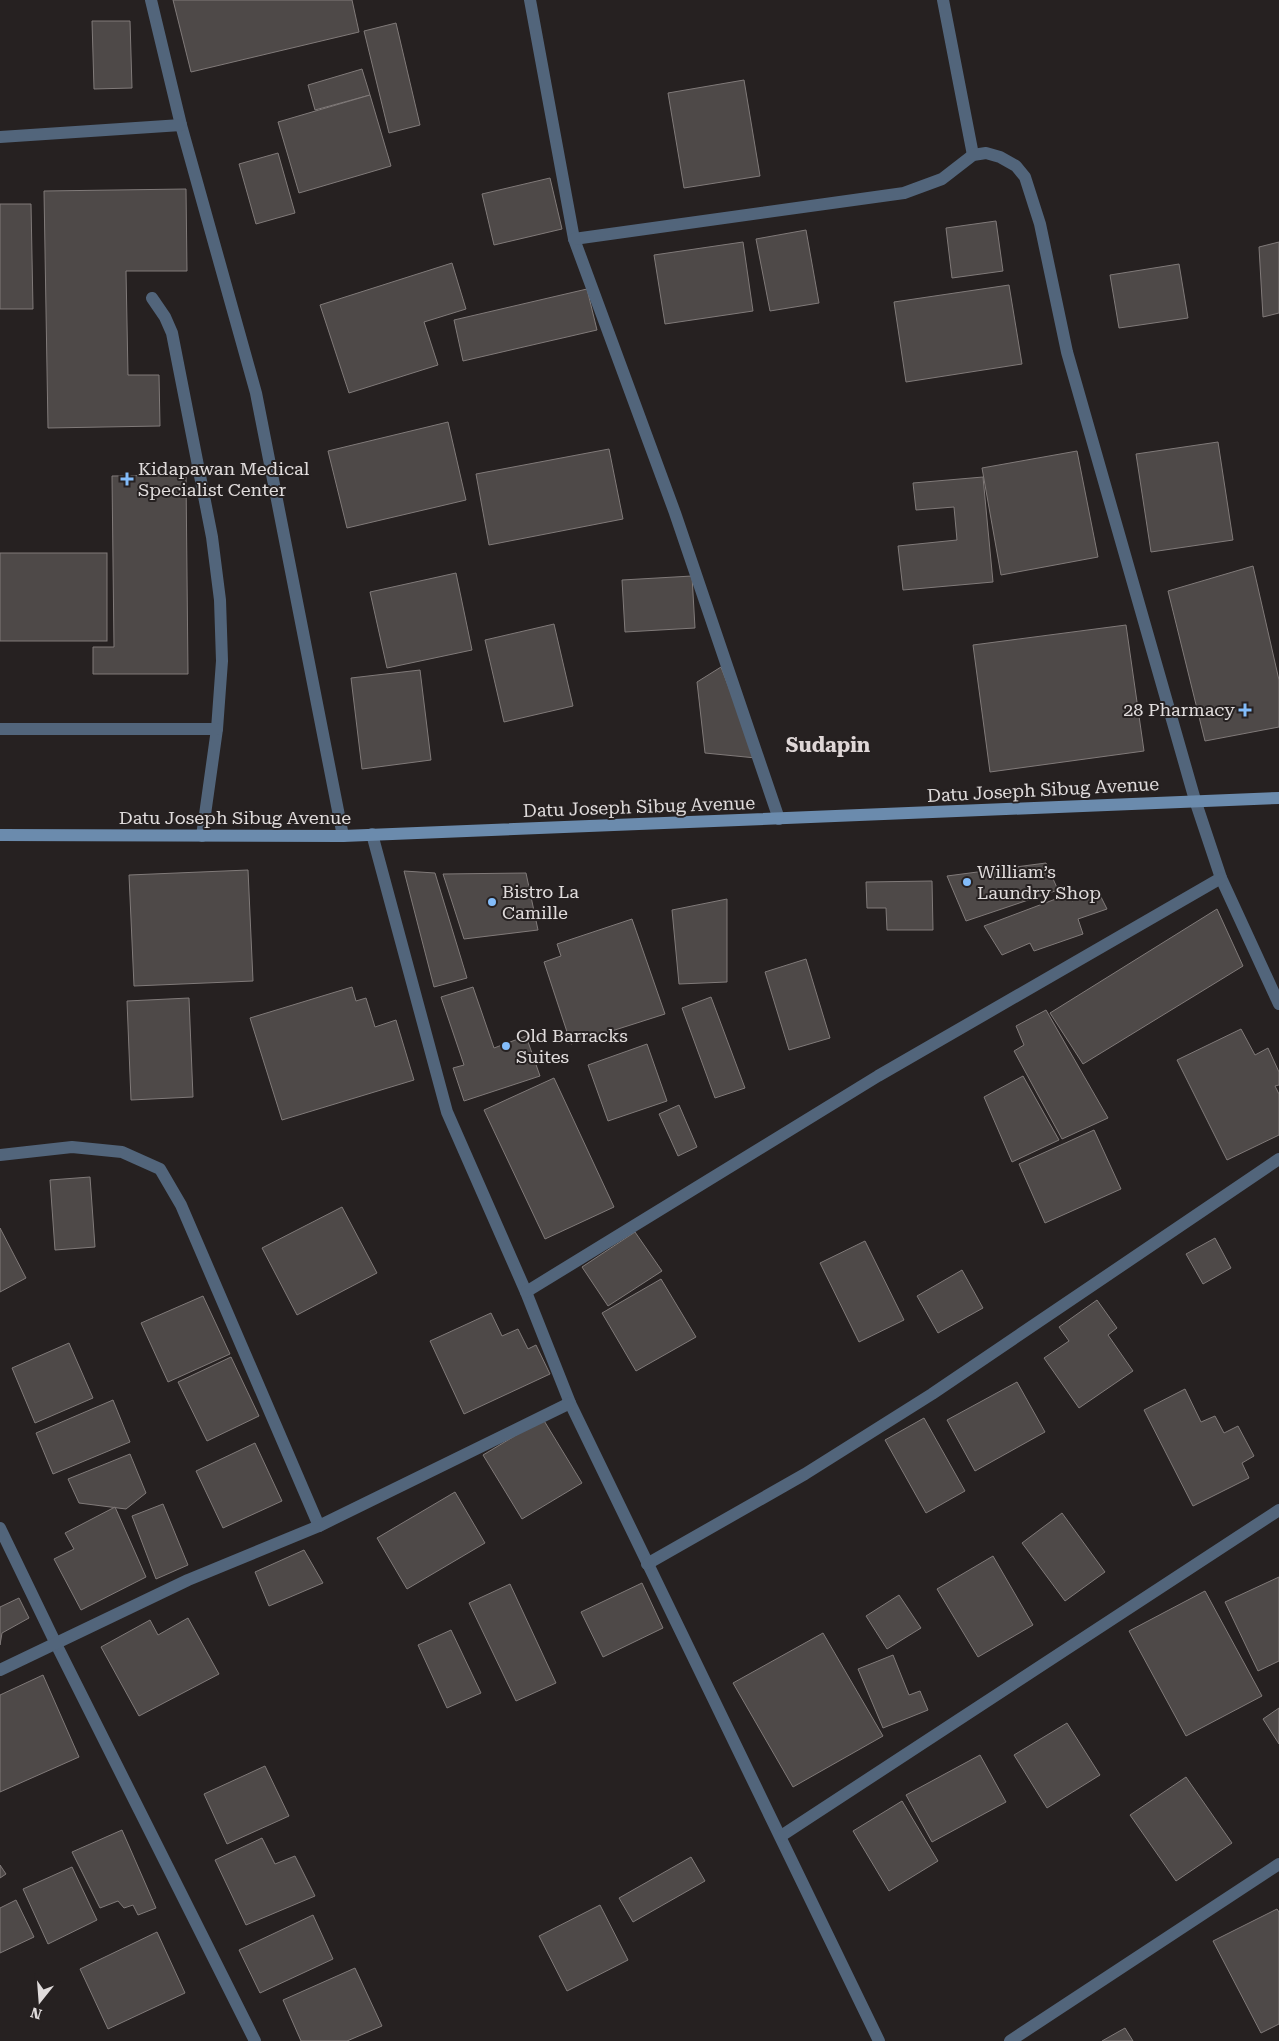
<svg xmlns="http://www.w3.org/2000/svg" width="1279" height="2041" viewBox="0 0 1279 2041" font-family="'Roboto Serif',serif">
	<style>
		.building { fill: #4e4948; stroke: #807a79 }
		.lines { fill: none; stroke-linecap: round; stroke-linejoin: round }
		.service { stroke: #52657b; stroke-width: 12 }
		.minor { stroke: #52657b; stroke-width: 12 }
		.secondary { stroke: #6b8bad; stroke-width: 12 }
		.poi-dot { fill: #83bcfa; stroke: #262121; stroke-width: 2 }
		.labels { text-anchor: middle; stroke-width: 4; stroke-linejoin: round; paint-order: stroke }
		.poi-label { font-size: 18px; fill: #e0dcdc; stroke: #262121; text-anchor: start }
		.street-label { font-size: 18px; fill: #e0dcdc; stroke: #262121 }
		.quarter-label { font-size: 20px; font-weight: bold; fill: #dfd7d7; stroke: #262121 }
	</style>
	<rect width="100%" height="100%" fill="#262121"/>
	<g class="building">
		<path d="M 173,0 L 352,0 L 359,32 L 191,72 Z"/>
		<path d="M 92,21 L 130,21 L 132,88 L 94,89 Z"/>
		<path d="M 396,23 L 420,125 L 389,133 L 364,31 Z"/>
		<path d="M 362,69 L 370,95 L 315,110 L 308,85 Z"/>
		<path d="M 744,80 L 760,176 L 684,188 L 668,93 Z"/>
		<path d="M 370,95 L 391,166 L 299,193 L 278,122 Z"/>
		<path d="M 278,153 L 295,213 L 256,224 L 239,164 Z"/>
		<path d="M 550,178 L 562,229 L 494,245 L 482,194 Z"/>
		<path d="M 186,189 L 187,271 L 126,271 L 128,375 L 159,375 L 160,426 L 48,428 L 44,191 Z"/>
		<path d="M 0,204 L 31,204 L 33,309 L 0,309 Z"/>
		<path d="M 996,221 L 1003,271 L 952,278 L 946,228 Z"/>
		<path d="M 806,230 L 819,303 L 770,311 L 756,239 Z"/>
		<path d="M 743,242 L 753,311 L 665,324 L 654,255 Z"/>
		<path d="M 1279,242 L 1279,313 L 1263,317 L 1259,247 Z"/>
		<path d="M 452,263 L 466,309 L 424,322 L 438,365 L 349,393 L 320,305 Z"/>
		<path d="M 1179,264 L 1188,318 L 1119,328 L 1110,275 Z"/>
		<path d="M 1009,285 L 1022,364 L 906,382 L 894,302 Z"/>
		<path d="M 587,289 L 597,330 L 463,361 L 454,320 Z"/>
		<path d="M 448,422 L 466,500 L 347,528 L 328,451 Z"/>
		<path d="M 1218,442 L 1233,540 L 1151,552 L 1136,454 Z"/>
		<path d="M 609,449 L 623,519 L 489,545 L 476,474 Z"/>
		<path d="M 1077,451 L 1098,557 L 1001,575 L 982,468 Z"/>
		<path d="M 186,475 L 188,674 L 93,674 L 93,647 L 114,647 L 112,476 Z"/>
		<path d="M 983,477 L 993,582 L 903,590 L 898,546 L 957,540 L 954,507 L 916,510 L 913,483 Z"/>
		<rect x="0" y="553" width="107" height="88"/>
		<path d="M 1253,566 L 1279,680 L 1279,727 L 1205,741 L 1168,591 Z"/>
		<path d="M 456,573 L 472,650 L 387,668 L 370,592 Z"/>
		<path d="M 692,576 L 695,628 L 625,632 L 622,580 Z"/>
		<path d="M 554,624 L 573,706 L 504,722 L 485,640 Z"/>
		<path d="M 1126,625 L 1144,751 L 990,772 L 973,645 Z"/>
		<path d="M 721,667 L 756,758 L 705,753 L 697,682 Z"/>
		<path d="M 420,670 L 431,760 L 362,769 L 351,678 Z"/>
		<path d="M 1046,863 L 1058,890 L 966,921 L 947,876 Z"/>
		<path d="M 248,870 L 253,981 L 134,986 L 129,875 Z"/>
		<path d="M 404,871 L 435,873 L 467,978 L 434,987 Z"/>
		<path d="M 526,873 L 538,930 L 464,939 L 443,874 Z"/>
		<path d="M 932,881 L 933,930 L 887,930 L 886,908 L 867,908 L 866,882 Z"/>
		<path d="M 1097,889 L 1107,909 L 1078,919 L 1083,934 L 1034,951 L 1030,943 L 1002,955 L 984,926 L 1069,894 L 1072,901 Z"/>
		<path d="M 727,899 L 727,982 L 679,984 L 672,910 Z"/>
		<path d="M 1217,909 L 1243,966 L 1083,1064 L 1050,1013 Z"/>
		<path d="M 632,919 L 665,1014 L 571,1044 L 544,962 L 561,956 L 557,944 Z"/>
		<path d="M 806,959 L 830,1038 L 789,1050 L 765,972 Z"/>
		<path d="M 352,987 L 356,1001 L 366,998 L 375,1027 L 396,1020 L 414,1080 L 282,1120 L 250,1018 Z"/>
		<path d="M 473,987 L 494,1048 L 526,1036 L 540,1076 L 464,1101 L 453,1068 L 464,1065 L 441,997 Z"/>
		<path d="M 711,997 L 745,1088 L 715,1098 L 682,1008 Z"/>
		<path d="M 189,998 L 193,1097 L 131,1100 L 127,1001 Z"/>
		<path d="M 1046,1010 L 1108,1118 L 1062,1139 L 1014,1051 L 1024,1045 L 1016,1026 Z"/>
		<path d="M 1241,1029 L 1255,1055 L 1268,1048 L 1279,1072 L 1279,1085 L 1275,1086 L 1279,1094 L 1279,1135 L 1227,1160 L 1177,1060 Z"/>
		<path d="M 647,1044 L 667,1101 L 608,1121 L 588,1065 Z"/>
		<path d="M 1023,1076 L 1059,1140 L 1012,1162 L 984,1097 Z"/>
		<path d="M 554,1078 L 614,1207 L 545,1239 L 484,1110 Z"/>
		<path d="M 679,1105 L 697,1147 L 678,1156 L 659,1114 Z"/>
		<path d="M 1094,1130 L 1121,1189 L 1045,1223 L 1019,1164 Z"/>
		<path d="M 90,1177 L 95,1247 L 55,1250 L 50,1180 Z"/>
		<path d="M 342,1207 L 377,1273 L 297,1315 L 262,1248 Z"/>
		<path d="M 0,1228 L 26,1278 L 0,1292 Z"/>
		<path d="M 635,1232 L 662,1271 L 608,1306 L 582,1267 Z"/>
		<path d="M 1215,1238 L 1231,1268 L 1203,1284 L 1186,1254 Z"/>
		<path d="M 865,1241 L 904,1320 L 859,1342 L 820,1263 Z"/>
		<path d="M 962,1270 L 983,1308 L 938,1333 L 917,1296 Z"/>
		<path d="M 661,1279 L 696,1337 L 636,1371 L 602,1313 Z"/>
		<path d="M 203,1296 L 230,1354 L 168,1382 L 141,1323 Z"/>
		<path d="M 1097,1300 L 1117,1328 L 1108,1335 L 1133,1371 L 1079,1408 L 1044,1358 L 1069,1341 L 1059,1327 Z"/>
		<path d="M 491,1313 L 502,1336 L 518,1329 L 528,1349 L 536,1345 L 550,1374 L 464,1414 L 430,1341 Z"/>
		<path d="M 69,1343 L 93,1398 L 35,1423 L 12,1368 Z"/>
		<path d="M 231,1357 L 259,1416 L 207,1441 L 178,1382 Z"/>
		<path d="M 1017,1382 L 1045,1432 L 975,1471 L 947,1420 Z"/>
		<path d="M 1185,1389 L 1201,1422 L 1215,1416 L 1224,1433 L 1238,1426 L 1254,1456 L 1242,1463 L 1249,1478 L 1193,1506 L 1144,1410 Z"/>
		<path d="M 113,1400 L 130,1442 L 53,1474 L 36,1433 Z"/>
		<path d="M 924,1418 L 965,1491 L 926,1513 L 885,1440 Z"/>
		<path d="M 543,1419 L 582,1483 L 522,1519 L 483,1455 Z"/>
		<path d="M 255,1443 L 282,1501 L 223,1528 L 196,1471 Z"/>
		<path d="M 130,1454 L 146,1493 L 126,1509 L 79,1503 L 68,1479 Z"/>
		<path d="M 455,1492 L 485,1543 L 407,1589 L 377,1538 Z"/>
		<path d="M 163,1504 L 188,1565 L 156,1579 L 132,1516 Z"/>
		<path d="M 115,1507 L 146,1577 L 81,1610 L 54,1559 L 74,1549 L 65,1533 Z"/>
		<path d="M 1062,1513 L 1105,1572 L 1065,1601 L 1022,1543 Z"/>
		<path d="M 304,1550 L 323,1583 L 269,1606 L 255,1572 Z"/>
		<path d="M 993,1556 L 1033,1625 L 978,1657 L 937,1589 Z"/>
		<path d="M 1279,1577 L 1279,1661 L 1258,1671 L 1225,1602 Z"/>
		<path d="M 642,1583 L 663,1628 L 603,1657 L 581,1612 Z"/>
		<path d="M 510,1584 L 556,1683 L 516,1701 L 469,1603 Z"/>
		<path d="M 1205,1591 L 1262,1696 L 1186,1736 L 1129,1631 Z"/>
		<path d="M 899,1595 L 921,1628 L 887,1649 L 866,1616 Z"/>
		<path d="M 19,1598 L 29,1618 L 2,1633 L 0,1645 L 0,1607 Z"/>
		<path d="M 188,1618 L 219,1674 L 139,1716 L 101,1647 L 150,1620 L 158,1635 Z"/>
		<path d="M 451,1630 L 481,1693 L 447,1708 L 418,1645 Z"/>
		<path d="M 823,1633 L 883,1736 L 793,1787 L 733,1683 Z"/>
		<path d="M 893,1655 L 909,1695 L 920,1691 L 928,1710 L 883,1728 L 858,1669 Z"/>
		<path d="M 43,1675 L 79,1757 L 0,1792 L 0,1695 Z"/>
		<path d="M 1279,1708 L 1279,1744 L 1263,1719 Z"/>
		<path d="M 1067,1723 L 1100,1775 L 1047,1808 L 1014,1755 Z"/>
		<path d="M 980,1755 L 1006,1802 L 932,1842 L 906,1795 Z"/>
		<path d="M 265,1766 L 289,1816 L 227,1844 L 204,1794 Z"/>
		<path d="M 1186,1777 L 1232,1843 L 1176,1881 L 1130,1815 Z"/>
		<path d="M 902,1801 L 938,1861 L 889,1891 L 853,1831 Z"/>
		<path d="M 122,1830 L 156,1908 L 138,1915 L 133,1905 L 124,1908 L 118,1901 L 100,1908 L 72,1852 Z"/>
		<path d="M 262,1838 L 275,1864 L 295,1856 L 315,1896 L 246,1925 L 215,1860 Z"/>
		<path d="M 691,1857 L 705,1881 L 633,1922 L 619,1898 Z"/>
		<path d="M 0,1865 L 6,1874 L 0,1878 Z"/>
		<path d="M 72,1867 L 97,1920 L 48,1944 L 23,1889 Z"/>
		<path d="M 16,1900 L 34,1937 L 0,1953 L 0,1908 Z"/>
		<path d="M 600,1905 L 628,1960 L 567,1991 L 539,1936 Z"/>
		<path d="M 1277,1909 L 1279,1912 L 1279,2024 L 1261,2033 L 1213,1941 Z"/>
		<path d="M 313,1915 L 333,1959 L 260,1993 L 239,1950 Z"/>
		<path d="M 157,1932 L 185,1993 L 108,2029 L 80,1969 Z"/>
		<path d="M 355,1968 L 382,2026 L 347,2041 L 301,2041 L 283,2000 Z"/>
		<path d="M 1125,2028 L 1133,2041 L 1102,2041 Z"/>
	</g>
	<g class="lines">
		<g class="service">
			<path d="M 152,298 L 165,317 L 172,333 L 212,537 L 220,600 L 222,661 L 217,729 L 202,836"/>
			<path d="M 0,729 L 217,729"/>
		</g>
		<g class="minor">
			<path d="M 151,0 L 181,125 L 256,393 L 343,836"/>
			<path d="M 530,0 L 574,239 L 675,513 L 779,819"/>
			<path d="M 943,0 L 973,155"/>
			<path d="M 0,137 L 181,125"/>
			<path d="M 574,239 L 904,193 L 942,179 L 973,155 L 986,153 L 1000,157 L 1016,166 L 1025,177 L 1040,224 L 1067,352 L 1195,800 L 1221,878 L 1279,1004"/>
			<path d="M 372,834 L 447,1112 L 526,1292 L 570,1403 L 879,2041"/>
			<path d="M 0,1155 L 72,1147 L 122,1152 L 160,1169 L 181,1205 L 319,1526"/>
			<path d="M 526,1292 L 878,1076 L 1221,878"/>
			<path d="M 0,1528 L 56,1644 L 255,2041"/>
			<path d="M 647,1564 L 805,1474 L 932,1394 L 1279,1159"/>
			<path d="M 0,1670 L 188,1580 L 319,1526 L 570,1403"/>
			<path d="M 781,1836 L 1279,1510"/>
			<path d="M 1010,2041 L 1279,1864"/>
		</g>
		<path class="secondary" d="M 0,835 L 343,836 L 1279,798"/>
	</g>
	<g class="poi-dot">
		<path d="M124.5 471.5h5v5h5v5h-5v5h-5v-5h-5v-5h5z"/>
		<path d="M1242.5 702.5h5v5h5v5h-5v5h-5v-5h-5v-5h5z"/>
		<circle cx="967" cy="882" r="5"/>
		<circle cx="492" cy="902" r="5"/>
		<circle cx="506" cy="1046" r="5"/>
	</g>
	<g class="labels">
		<g class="poi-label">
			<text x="138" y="475">Kidapawan Medical<tspan x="138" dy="21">Specialist Center</tspan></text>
			<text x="1235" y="716" text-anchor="end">28 Pharmacy</text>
			<text x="977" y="878">William’s<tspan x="977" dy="21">Laundry Shop</tspan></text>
			<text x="502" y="898">Bistro La<tspan x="502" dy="21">Camille</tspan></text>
			<text x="516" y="1042">Old Barracks<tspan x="516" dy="21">Suites</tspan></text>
		</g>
		<g class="street-label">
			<text transform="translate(1043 790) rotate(-3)" y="6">Datu Joseph Sibug Avenue</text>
			<text transform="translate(639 807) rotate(-2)" y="6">Datu Joseph Sibug Avenue</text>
			<text x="235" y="824">Datu Joseph Sibug Avenue</text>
		</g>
		<g class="quarter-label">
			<text x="828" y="752">Sudapin</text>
		</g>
	</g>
	<g transform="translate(40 2001) rotate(197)" stroke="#262121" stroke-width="4" paint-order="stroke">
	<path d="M0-4L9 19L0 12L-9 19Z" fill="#e0dcdc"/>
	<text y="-8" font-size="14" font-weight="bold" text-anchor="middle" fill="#e0dcdc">N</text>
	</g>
</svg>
